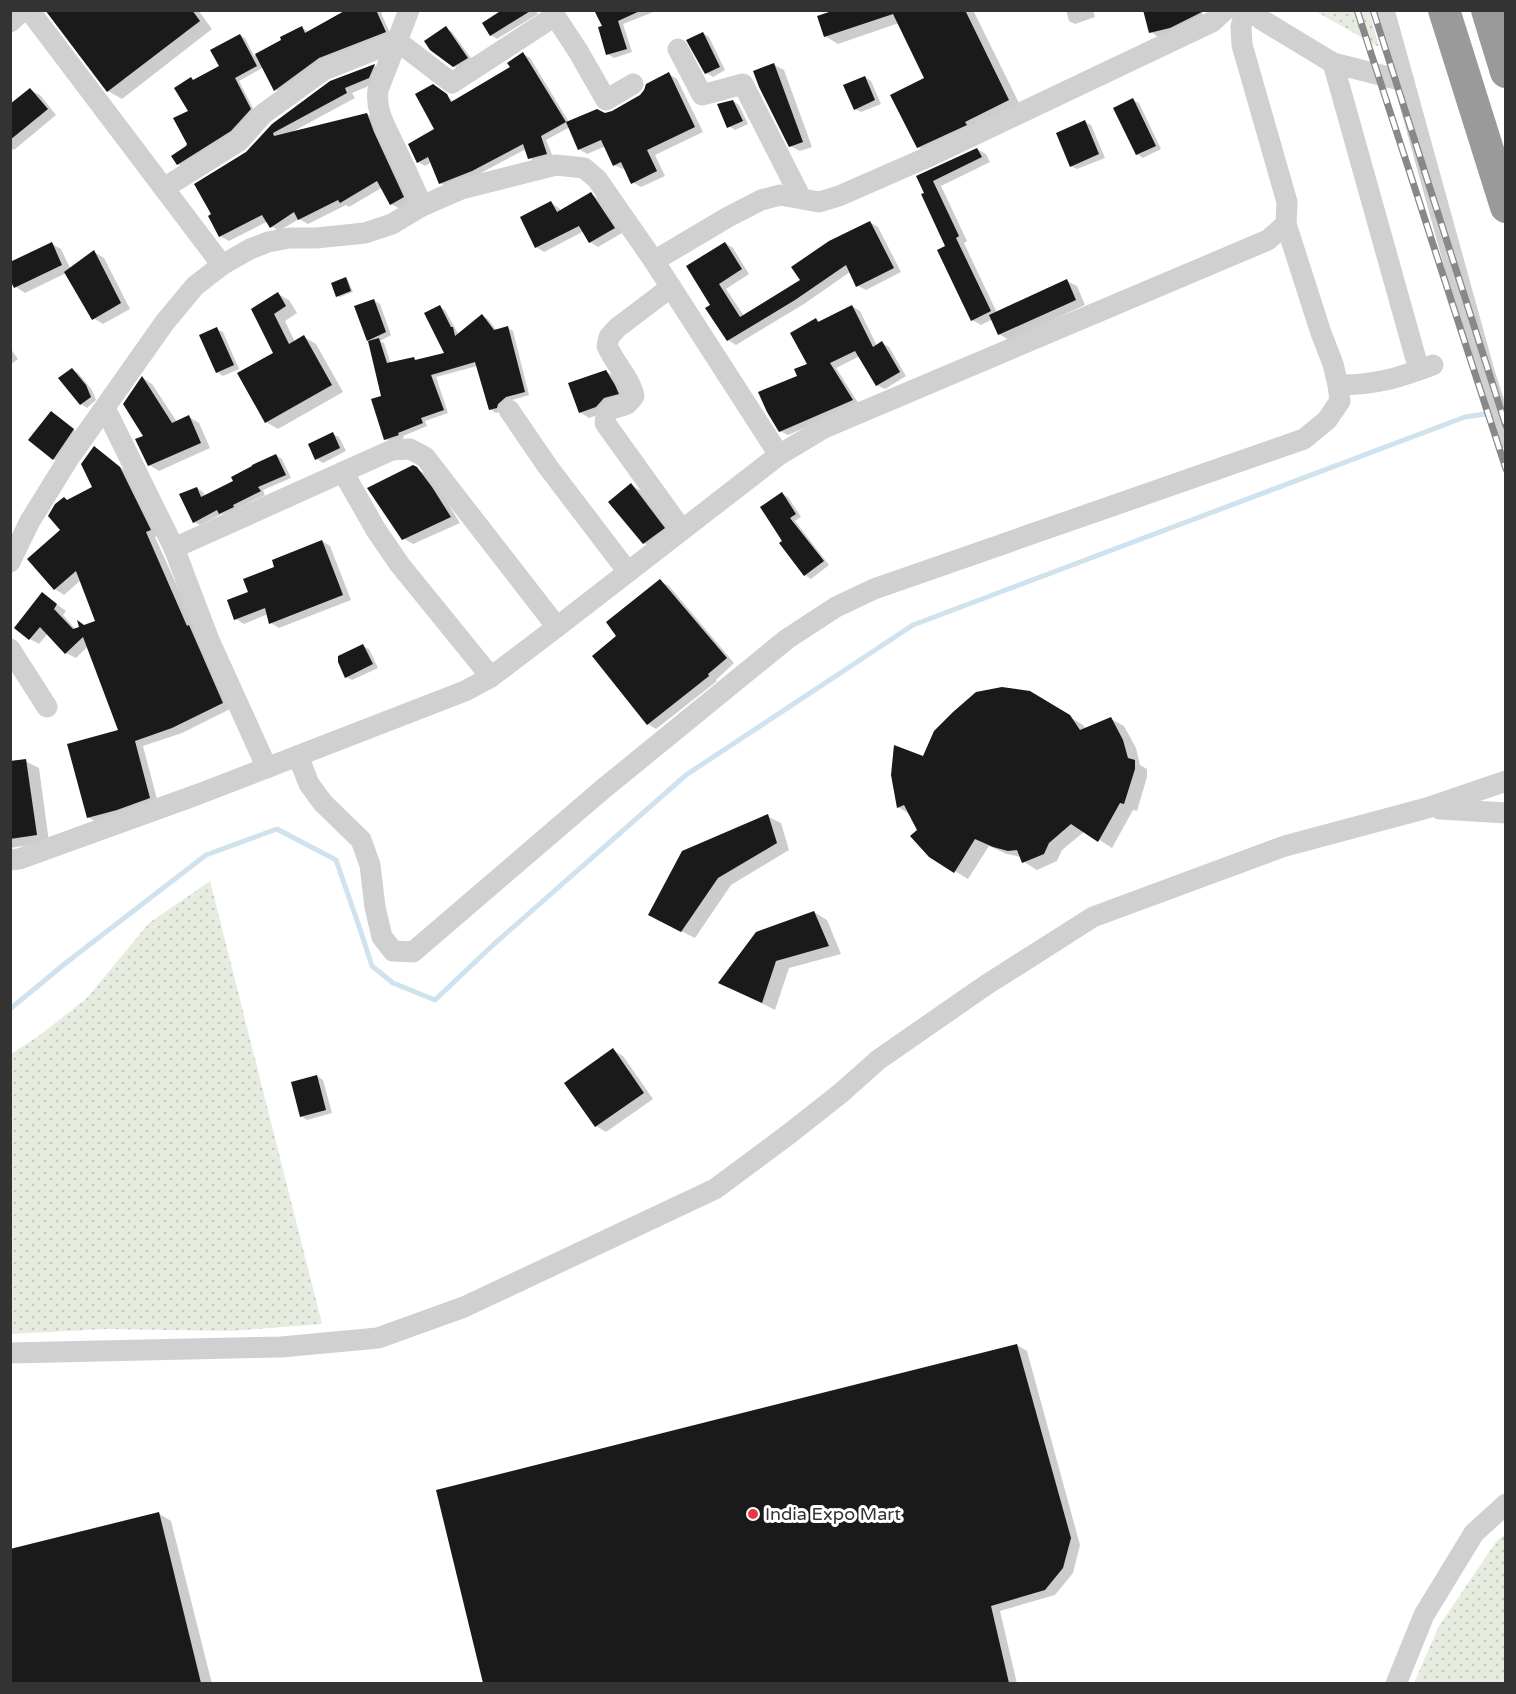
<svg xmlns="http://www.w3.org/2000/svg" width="1516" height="1694" viewBox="0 0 1516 1694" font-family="'Varela Round',sans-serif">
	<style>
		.park { fill: url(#park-dots) }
		.shadow { fill: #0003 }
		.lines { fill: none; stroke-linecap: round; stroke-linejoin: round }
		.stream { stroke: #cfe2ee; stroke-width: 5 }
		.building { fill: #1a1a1a }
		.minor { stroke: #d0d0d0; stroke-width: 21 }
		.highway { stroke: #9a9a9a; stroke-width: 32 }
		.rail-casing { stroke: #888; stroke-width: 7 }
		.rail { stroke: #fff; stroke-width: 4.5; stroke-dasharray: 14; stroke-linecap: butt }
		.poi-dot { fill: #e63946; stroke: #fff; stroke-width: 2 }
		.labels { text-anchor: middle; stroke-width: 6; stroke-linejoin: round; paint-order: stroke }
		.poi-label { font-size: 18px; fill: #333; stroke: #fff; text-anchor: start }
	</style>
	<defs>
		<pattern id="park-dots" width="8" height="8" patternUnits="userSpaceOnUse" patternTransform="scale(1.5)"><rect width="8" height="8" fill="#e6ecdf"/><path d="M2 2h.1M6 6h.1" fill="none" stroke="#c6cbc0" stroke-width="1.8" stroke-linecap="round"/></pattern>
	</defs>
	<rect width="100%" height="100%" fill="#fff"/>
	<g class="park">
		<path d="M 1315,11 L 1369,11 L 1379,47 Z"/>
		<path d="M 210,881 L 322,1324 L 231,1331 L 106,1329 L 11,1334 L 11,1054 L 40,1035 L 87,998 L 149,923 Z"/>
		<path d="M 1505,1534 L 1505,1683 L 1414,1683 L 1439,1626 L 1496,1542 Z"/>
	</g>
	<g class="shadow">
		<path d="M 47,10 L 198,10 L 212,29 L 122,99 L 108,91 Z"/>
		<path d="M 349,10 L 386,10 L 381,13 L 391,35 L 281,93 L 275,89 L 264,67 L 239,81 L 255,112 L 236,133 L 183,167 L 178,164 L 187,147 L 190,112 L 195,81 L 221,67 L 240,35 L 245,38 L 254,56 L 283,41 L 302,28 L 308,31 Z"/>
		<path d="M 505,10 L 535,10 L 538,14 L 497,39 L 491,35 Z"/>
		<path d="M 596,10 L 656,10 L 656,11 L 623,24 L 632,52 L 614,58 L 608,54 L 604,27 Z"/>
		<path d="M 839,10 L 973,10 L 1021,107 L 930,154 L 918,147 L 926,78 L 899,23 L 838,44 L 825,36 Z"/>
		<path d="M 1066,10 L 1093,10 L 1095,17 L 1075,24 L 1069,21 Z"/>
		<path d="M 1202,12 L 1205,21 L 1160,38 L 1151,32 Z"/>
		<path d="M 446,28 L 452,32 L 473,61 L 460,70 L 453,66 Z"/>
		<path d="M 703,33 L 709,37 L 725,70 L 713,77 L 707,73 Z"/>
		<path d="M 523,54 L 530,58 L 569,122 L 613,112 L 641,96 L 669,74 L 677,79 L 703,132 L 655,155 L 665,176 L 641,187 L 632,182 L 626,168 L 623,169 L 614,165 L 606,146 L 587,154 L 579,149 L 570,127 L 546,140 L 553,157 L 536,162 L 530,158 L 526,149 L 479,174 L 447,187 L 440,183 L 432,162 L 425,166 L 418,162 L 436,129 L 440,90 L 454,102 L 512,68 Z"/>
		<path d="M 374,65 L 382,70 L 378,82 L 352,93 L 355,98 L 292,132 L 367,114 L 375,119 L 412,202 L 400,209 L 391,204 L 383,187 L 349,207 L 346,205 L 308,224 L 299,219 L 279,231 L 271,226 L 268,221 L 229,241 L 220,236 L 247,153 L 273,125 Z"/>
		<path d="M 774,65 L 784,70 L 812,147 L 800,151 L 790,146 Z"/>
		<path d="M 865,77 L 871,81 L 881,104 L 861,112 L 855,109 Z"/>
		<path d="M 30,90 L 40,95 L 56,115 L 14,150 L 10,148 L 10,106 Z"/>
		<path d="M 1133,100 L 1139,103 L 1161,149 L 1143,158 L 1137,154 Z"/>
		<path d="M 733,101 L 739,105 L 748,124 L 735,130 L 729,126 Z"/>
		<path d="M 1085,122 L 1091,125 L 1105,158 L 1077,169 L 1071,166 Z"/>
		<path d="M 977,149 L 986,154 L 990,162 L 941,186 L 967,241 L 964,243 L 997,313 L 1067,281 L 1077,286 L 1085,305 L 1009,340 L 999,334 L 993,319 L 981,325 L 972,320 L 947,246 L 918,177 Z"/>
		<path d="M 591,194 L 599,199 L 622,233 L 598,247 L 590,242 L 584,231 L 544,252 L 536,247 L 551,203 L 559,208 L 561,211 Z"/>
		<path d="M 870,222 L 878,227 L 901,272 L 866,290 L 858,286 L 850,272 L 804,304 L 736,345 L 728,340 L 712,305 L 725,243 L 733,248 L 749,274 L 726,289 L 744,316 L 802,280 Z"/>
		<path d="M 52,244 L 61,249 L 71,270 L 94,252 L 104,258 L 130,309 L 103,324 L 93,318 L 66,273 L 25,293 L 16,287 Z"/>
		<path d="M 346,278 L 348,280 L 353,292 L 340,297 L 337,296 Z"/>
		<path d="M 278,294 L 289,300 L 297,313 L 285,321 L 295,342 L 304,337 L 316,344 L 343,392 L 278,429 L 266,422 L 275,354 L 253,309 Z"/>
		<path d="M 373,300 L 380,304 L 391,335 L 380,341 L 384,343 L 391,364 L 414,359 L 418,361 L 446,354 L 440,307 L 445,310 L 459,335 L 482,316 L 488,319 L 497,331 L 508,328 L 513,331 L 529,395 L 512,400 L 503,407 L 502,411 L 496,413 L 490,409 L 477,366 L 436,377 L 448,413 L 425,421 L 427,426 L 403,436 L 404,438 L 391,442 L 385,439 L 383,397 L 370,341 L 368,340 Z"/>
		<path d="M 852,306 L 860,311 L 877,346 L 882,343 L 889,347 L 906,376 L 885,389 L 877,385 L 860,356 L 836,368 L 859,404 L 788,435 L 780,431 L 799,377 L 809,365 L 816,320 L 820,322 Z"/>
		<path d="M 216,329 L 223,332 L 239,369 L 223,376 L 217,372 Z"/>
		<path d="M 10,348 L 18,359 L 10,365 Z"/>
		<path d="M 72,370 L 78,373 L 92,390 L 96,400 L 87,408 L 81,404 Z"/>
		<path d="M 606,371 L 615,377 L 625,392 L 606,412 L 589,418 L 580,412 Z"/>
		<path d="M 143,378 L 152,384 L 177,422 L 189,417 L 199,423 L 210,448 L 159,471 L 149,465 L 145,437 Z"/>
		<path d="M 57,416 L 79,434 L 59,462 L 54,459 Z"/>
		<path d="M 333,434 L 339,437 L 346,451 L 323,463 L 317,459 Z"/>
		<path d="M 94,447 L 103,453 L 129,474 L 159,535 L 155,537 L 232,708 L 182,733 L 143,746 L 158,803 L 98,823 L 88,817 L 120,731 L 88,646 L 76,658 L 66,653 L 48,633 L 39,644 L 30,639 L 43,594 L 66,611 L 63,615 L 76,630 L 96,622 L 81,580 L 64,595 L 55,589 L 62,530 L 68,501 L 94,487 Z"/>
		<path d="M 276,455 L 282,459 L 291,478 L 263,490 L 265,495 L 238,508 L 226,516 L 222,514 L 200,525 L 194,522 L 197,488 L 203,492 L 205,497 L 235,482 Z"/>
		<path d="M 413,467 L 426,474 L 442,494 L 460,523 L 413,544 L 403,538 Z"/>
		<path d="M 631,485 L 640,490 L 673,533 L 654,549 L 644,543 Z"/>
		<path d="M 782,494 L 788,497 L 801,517 L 795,521 L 829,565 L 811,579 L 805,575 L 781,543 L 784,541 Z"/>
		<path d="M 322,541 L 330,546 L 351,600 L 279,628 L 271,623 L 268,614 L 244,624 L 236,619 L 250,593 L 276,568 Z"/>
		<path d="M 660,581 L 669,586 L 734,663 L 716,680 L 717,681 L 656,729 L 648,724 L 618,636 Z"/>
		<path d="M 363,646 L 369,649 L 378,668 L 352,680 L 346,677 Z"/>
		<path d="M 1044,701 L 1083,725 L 1086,729 L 1111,719 L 1124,726 L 1136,748 L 1140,765 L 1147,769 L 1147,777 L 1137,811 L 1133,810 L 1112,848 L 1085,831 L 1062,850 L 1057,861 L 1037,870 L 1024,862 L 1021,857 L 1007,854 L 989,846 L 968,879 L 930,856 L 911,815 L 898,807 L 924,758 Z"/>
		<path d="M 25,761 L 39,768 L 49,842 L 10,848 L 10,763 Z"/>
		<path d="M 767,816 L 781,823 L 789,850 L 731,885 L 695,938 L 663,922 Z"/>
		<path d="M 814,912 L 827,920 L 841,954 L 789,968 L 775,1010 L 720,983 Z"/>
		<path d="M 613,1050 L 623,1056 L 653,1099 L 606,1132 L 596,1126 Z"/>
		<path d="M 317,1076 L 323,1080 L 332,1113 L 307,1120 L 301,1116 Z"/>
		<path d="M 1017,1345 L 1027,1351 L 1080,1545 L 1073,1573 L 1055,1595 L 1000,1611 L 1017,1684 L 485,1684 L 437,1491 Z"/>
		<path d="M 158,1513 L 171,1521 L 212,1684 L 10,1684 L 10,1551 Z"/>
	</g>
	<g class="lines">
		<path class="stream" d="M 10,1009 L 67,962 L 206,855 L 277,829 L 336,860 L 360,929 L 372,966 L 393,983 L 435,1000 L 493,945 L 686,775 L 913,625 L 1465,417 L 1492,413"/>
	</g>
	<g class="building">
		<path d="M 45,10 L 192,10 L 200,21 L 107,92 Z"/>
		<path d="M 346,10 L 376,10 L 386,32 L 319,58 L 274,91 L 255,54 L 281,40 L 280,37 L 302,26 L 305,33 Z"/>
		<path d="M 502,10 L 532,10 L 490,36 L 482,23 Z"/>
		<path d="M 594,10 L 642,10 L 618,21 L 627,49 L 606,55 L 598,27 L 602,26 Z"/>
		<path d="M 835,10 L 965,10 L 1009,100 L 965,122 L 967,125 L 917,148 L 890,95 L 924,78 L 893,14 L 824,37 L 817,16 Z"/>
		<path d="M 1143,10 L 1206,10 L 1170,28 L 1149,33 Z"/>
		<path d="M 446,26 L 468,58 L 453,67 L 430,50 L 424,41 Z"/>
		<path d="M 703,32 L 720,67 L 705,74 L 686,40 Z"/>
		<path d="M 240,34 L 257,66 L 235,78 L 251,109 L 231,131 L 177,165 L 171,156 L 186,146 L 187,144 L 173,118 L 188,111 L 174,88 L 191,77 L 193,80 L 219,66 L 210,50 Z"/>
		<path d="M 523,52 L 566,122 L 541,136 L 547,154 L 528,159 L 523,144 L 472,171 L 439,184 L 428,157 L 417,163 L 408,144 L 434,129 L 415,94 L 433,84 L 447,94 L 451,102 L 510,67 L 507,63 Z"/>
		<path d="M 774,63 L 803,142 L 789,147 L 759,87 L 753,71 Z"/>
		<path d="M 375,64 L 369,78 L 345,88 L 347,93 L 273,133 L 274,136 L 367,113 L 374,132 L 404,197 L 390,205 L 377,181 L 340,203 L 338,200 L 298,220 L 294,212 L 270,228 L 262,215 L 219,237 L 208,216 L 211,214 L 194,184 L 246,152 L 272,124 L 330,81 Z"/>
		<path d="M 669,72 L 695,127 L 647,150 L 657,171 L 631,184 L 621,162 L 613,166 L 601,140 L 578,150 L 566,122 L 597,109 L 605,113 L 612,111 L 640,95 L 644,90 L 646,84 Z"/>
		<path d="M 865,76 L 875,100 L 854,110 L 843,85 Z"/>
		<path d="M 30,88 L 48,109 L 10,140 L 10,104 Z"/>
		<path d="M 1133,98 L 1156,146 L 1136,155 L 1113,108 Z"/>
		<path d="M 733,100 L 743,121 L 727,128 L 717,104 Z"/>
		<path d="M 1085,120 L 1099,154 L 1070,167 L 1056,133 Z"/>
		<path d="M 977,148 L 982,157 L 933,181 L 959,236 L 956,238 L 991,311 L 971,321 L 937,250 L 945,246 L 921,194 L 924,193 L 916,176 Z"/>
		<path d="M 591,192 L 615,228 L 589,243 L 579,226 L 535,248 L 520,217 L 551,201 L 557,212 Z"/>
		<path d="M 870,221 L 894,268 L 856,287 L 846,265 L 795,300 L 727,341 L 705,308 L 710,305 L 686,266 L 725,242 L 742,269 L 719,284 L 740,317 L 800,280 L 791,267 L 829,241 Z"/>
		<path d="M 52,242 L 62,265 L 14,288 L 10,280 L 10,262 Z"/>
		<path d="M 94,250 L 121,303 L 92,320 L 64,272 Z"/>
		<path d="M 346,277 L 351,291 L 336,297 L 331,283 Z"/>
		<path d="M 1067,279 L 1076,300 L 998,335 L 989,315 Z"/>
		<path d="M 278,292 L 286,306 L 274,314 L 289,344 L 304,335 L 332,385 L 265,423 L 237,373 L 273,353 L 251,309 Z"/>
		<path d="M 374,299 L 386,332 L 367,341 L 354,306 Z"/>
		<path d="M 440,305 L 451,327 L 453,327 L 455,336 L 482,314 L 494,330 L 508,326 L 525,392 L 506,397 L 498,404 L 497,408 L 489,410 L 475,362 L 431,375 L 444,410 L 421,418 L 423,423 L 398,433 L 399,435 L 384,440 L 371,399 L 381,396 L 368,341 L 379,338 L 387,363 L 414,357 L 415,360 L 444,353 L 424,313 Z"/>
		<path d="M 852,305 L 873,347 L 882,341 L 900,372 L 876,386 L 855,351 L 830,363 L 853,400 L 779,432 L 767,412 L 758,392 L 797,376 L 794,369 L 807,364 L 790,333 L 816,318 L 818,322 Z"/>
		<path d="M 217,327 L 234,365 L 216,373 L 199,335 Z"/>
		<path d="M 72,368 L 86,385 L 91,397 L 80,405 L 58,378 Z"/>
		<path d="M 606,370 L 615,385 L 619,394 L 604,398 L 596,407 L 579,413 L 568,383 Z"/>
		<path d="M 142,376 L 172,423 L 189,415 L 201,443 L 148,466 L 135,439 L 143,436 L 123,404 Z"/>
		<path d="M 51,411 L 74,429 L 53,460 L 28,440 Z"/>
		<path d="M 333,432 L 340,448 L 315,460 L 308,444 Z"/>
		<path d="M 94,446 L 120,467 L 151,530 L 146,532 L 187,626 L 189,625 L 223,703 L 172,728 L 135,741 L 150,798 L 117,810 L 87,818 L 67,744 L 118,730 L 83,637 L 65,654 L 40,627 L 29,640 L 14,628 L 42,592 L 57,604 L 54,609 L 73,629 L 79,627 L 77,620 L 84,625 L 95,621 L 76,571 L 54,590 L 27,559 L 60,530 L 48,516 L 55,504 L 64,497 L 67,500 L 92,487 L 81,464 Z"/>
		<path d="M 276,454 L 286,475 L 258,487 L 261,491 L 233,505 L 234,507 L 219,514 L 217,510 L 193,523 L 179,494 L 197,487 L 201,497 L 233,481 L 231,477 L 252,466 L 252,465 Z"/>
		<path d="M 413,465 L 417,467 L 432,487 L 451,517 L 402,540 L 367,488 Z"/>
		<path d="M 631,483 L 665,528 L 643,544 L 608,502 Z"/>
		<path d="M 782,492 L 796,514 L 790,518 L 824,561 L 804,576 L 779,543 L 782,541 L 760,507 Z"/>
		<path d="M 322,540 L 343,595 L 269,624 L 265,608 L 234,620 L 227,600 L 248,592 L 243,579 L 274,567 L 272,560 Z"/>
		<path d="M 660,579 L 727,658 L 708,674 L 709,676 L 647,725 L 592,656 L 616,636 L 606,622 Z"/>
		<path d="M 363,644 L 373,664 L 345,678 L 338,662 L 338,656 Z"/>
		<path d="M 1002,687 L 1030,691 L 1070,715 L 1080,730 L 1111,717 L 1123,740 L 1128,758 L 1135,760 L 1135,769 L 1124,804 L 1120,803 L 1098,842 L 1071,824 L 1049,843 L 1044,854 L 1022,863 L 1017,850 L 1008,851 L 993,847 L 975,839 L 954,873 L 929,857 L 910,836 L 917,830 L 904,805 L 897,808 L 891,775 L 894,745 L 923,756 L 934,731 L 953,712 L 976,692 Z"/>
		<path d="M 26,759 L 37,835 L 10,839 L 10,761 Z"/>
		<path d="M 768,814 L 777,843 L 718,878 L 681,932 L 648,915 L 682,851 Z"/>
		<path d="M 814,911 L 829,946 L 776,961 L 762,1003 L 718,983 L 756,932 Z"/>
		<path d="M 613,1048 L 644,1093 L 595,1127 L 564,1083 Z"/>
		<path d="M 317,1075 L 326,1110 L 300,1117 L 291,1082 Z"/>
		<path d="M 1017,1344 L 1071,1538 L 1063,1568 L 1045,1590 L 991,1606 L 1009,1683 L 483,1683 L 436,1490 Z"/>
		<path d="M 159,1512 L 201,1683 L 10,1683 L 10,1549 Z"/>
	</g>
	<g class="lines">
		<g class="minor">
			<path d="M 29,10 L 222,265 L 250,249 L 268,242 L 289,238 L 316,238 L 365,233 L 392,224 L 422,206 L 461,189 L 556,165 L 584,168 L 597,179 L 654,261"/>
			<path d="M 409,10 L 378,90 C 375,112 387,129 396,149 C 405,168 414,187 422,206"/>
			<path d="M 1251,10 L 1262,20 L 1333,63 L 1404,81"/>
			<path d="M 1384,10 L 1485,375 L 1506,438"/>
			<path d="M 10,22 L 23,10"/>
			<path d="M 678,49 L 702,95 L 743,84 L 801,198"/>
			<path d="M 1333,63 L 1419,370"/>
			<path d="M 164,188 L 239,141 L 263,114 L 324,70 L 397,41 L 452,83 L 555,16 L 578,51 L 606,100 L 633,84"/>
			<path d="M 671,287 L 617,328 L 609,337 L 607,346 C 614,362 631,380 634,396 C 633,398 629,402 627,404 C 614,410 606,405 605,423 L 682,530"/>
			<path d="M 1338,385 C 1376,385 1398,378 1433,365"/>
			<path d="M 105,408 L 174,548 L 209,640 L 267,768"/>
			<path d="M 509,410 L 548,467 L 628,572"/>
			<path d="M 779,455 L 654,261 L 728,217 L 761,200 L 780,195 L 819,202 L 839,196 L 928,157 L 1212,22 L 1225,10"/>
			<path d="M 343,472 L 376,530 L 400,565 L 491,677"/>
			<path d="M 174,548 L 392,450 L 410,449 L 425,457 L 557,627"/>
			<path d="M 10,562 L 30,521 L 69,458 L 165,322 L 195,286 L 222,265"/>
			<path d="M 10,649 L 47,707"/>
			<path d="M 298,756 L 309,784 L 323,803 L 361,840 L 370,865 L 375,907 L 382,937 L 393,951 L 413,952 L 603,789 L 787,639 L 836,607 L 874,589 L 1304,439 L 1327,420 L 1340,401 L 1338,385 L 1333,364 L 1321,333 L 1286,224"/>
			<path d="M 1440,809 L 1506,813"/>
			<path d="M 10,860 L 19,859 L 199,794 L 465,691 L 491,677 L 557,627 L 779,455 L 824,428 L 1268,240 L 1286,224 L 1287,202 L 1242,45 L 1241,27 L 1245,10"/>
			<path d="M 10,1353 L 281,1347 L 378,1338 L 464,1307 L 715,1189 L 789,1134 L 841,1093 L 878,1060 L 986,985 L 1093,917 L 1285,846 L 1427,808 L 1506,781"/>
			<path d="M 1396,1684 L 1424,1615 L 1474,1533 L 1506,1504"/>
		</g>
		<g class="highway">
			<path d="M 1444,10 L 1506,207"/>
			<path d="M 1487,10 L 1506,72"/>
		</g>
		<g class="rail-casing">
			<g id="rail">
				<path d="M 1357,10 L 1506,469"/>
				<path d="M 1373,10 L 1506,426"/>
			</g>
		</g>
		<use href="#rail" class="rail"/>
	</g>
	<circle class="poi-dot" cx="753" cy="1514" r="6"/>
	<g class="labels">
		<g class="poi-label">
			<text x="765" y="1520">India Expo Mart</text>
		</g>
	</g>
	<rect width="1516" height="1694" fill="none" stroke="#333333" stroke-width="24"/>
</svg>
